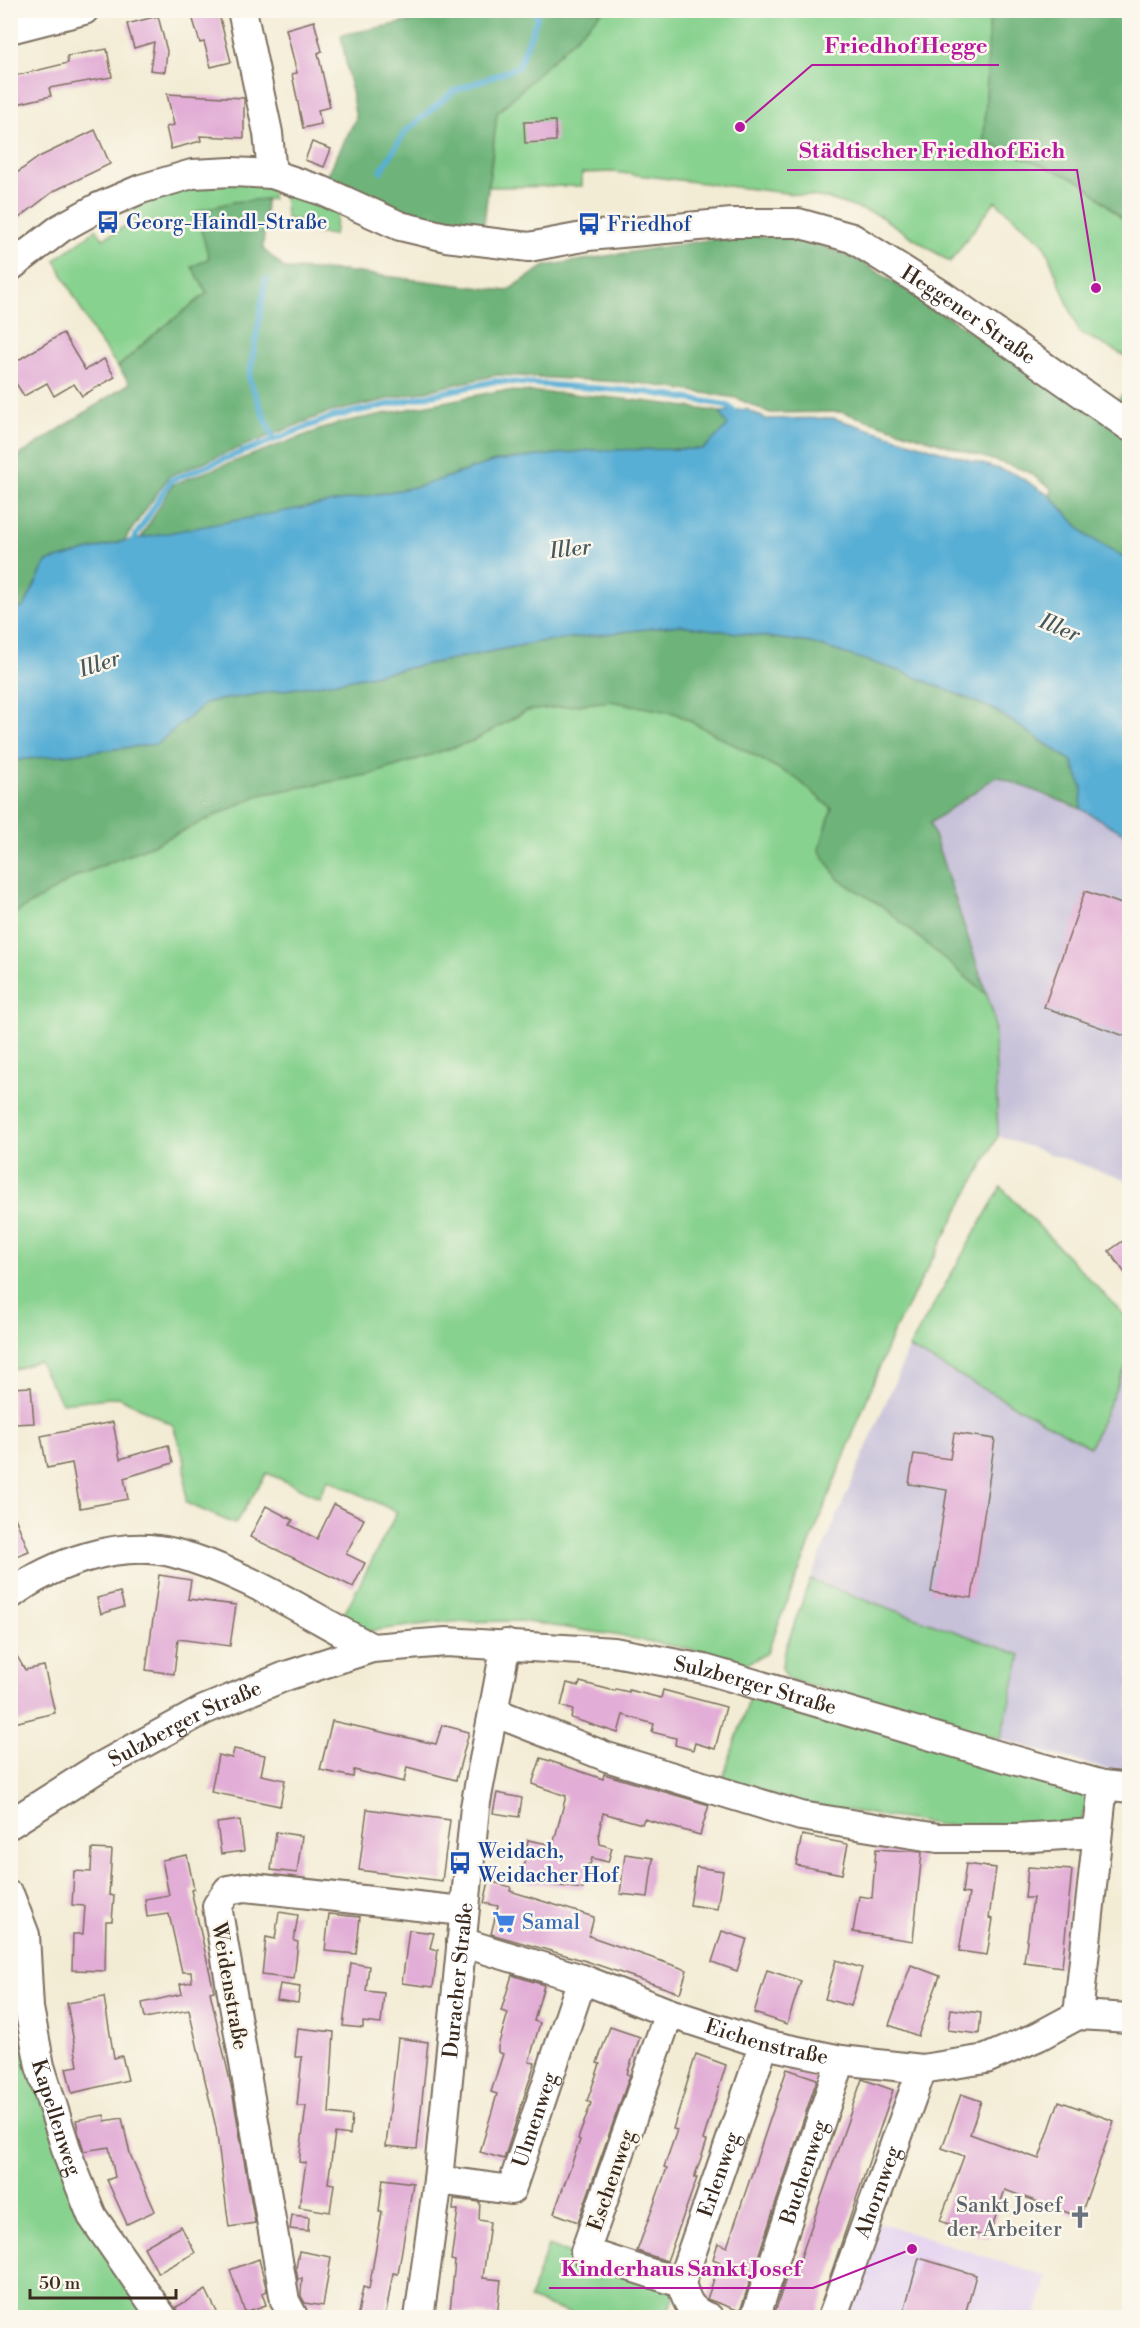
<svg xmlns="http://www.w3.org/2000/svg" width="1140" height="2328" viewBox="0 0 1140 2328" font-family="'Libre Bodoni',serif">
	<style>
		.built { fill: #e4d3f1 }
		.industrial { fill: #c6c0d9 }
		.green { fill: #88d28f; stroke: #627e56; stroke-width: 1.5 }
		.forest { fill: #6eb47a; stroke: #546f4c; stroke-width: 1.5 }
		.water { fill: #58afd5; stroke: #4a6c7a; stroke-width: 1.5 }
		.lines { fill: none; stroke-linecap: round; stroke-linejoin: round }
		.stream { stroke: #58afd5; stroke-width: 6 }
		.building { fill: #e2add6 }
		.minor-casing { stroke: #7b6e5e; stroke-width: 32 }
		.minor { stroke: #fff; stroke-width: 28 }
		.labels { text-anchor: middle; stroke-width: 5; stroke-linejoin: round; paint-order: stroke }
		.transit-label { font-size: 21px; fill: #164399; stroke: #fbf7ec; text-anchor: start }
		.street-label { font-size: 21px; fill: #3b2a1e; stroke: #fbf7ec }
		.shop-label { font-size: 21px; fill: #366cbe; stroke: #fbf7ec; text-anchor: start }
		.worship-label { font-size: 21px; fill: #5b616d; stroke: #fbf7ec; text-anchor: end }
		.water-label { font-size: 22px; font-style: italic; fill: #45595e; stroke: #fbf7ec }
		.leader { fill: none; stroke: #b5179e; stroke-width: 2 }
		.callout-dot { fill: #b5179e; stroke: #fbf7ec; stroke-width: 2 }
		.callout-label { font-size: 22px; text-anchor: middle; font-weight: bold; fill: #b5179e; stroke: #fbf7ec; stroke-width: 5; stroke-linejoin: round; paint-order: stroke }
	</style>
	<rect width="100%" height="100%" fill="#fbf7ec"/>
	<filter id="ink" filterUnits="userSpaceOnUse"><feTurbulence type="fractalNoise" baseFrequency=".0167" numOctaves="2"/><feDisplacementMap in="SourceGraphic" scale="12" xChannelSelector="R" yChannelSelector="G"/><feConvolveMatrix kernelMatrix="1 2 1 2 8 2 1 2 1" color-interpolation-filters="sRGB"/></filter>
	<filter id="wash" filterUnits="userSpaceOnUse"><feTurbulence type="fractalNoise" baseFrequency=".008" numOctaves="4" result="noise"/><feDisplacementMap in="SourceGraphic" scale="24" xChannelSelector="R" yChannelSelector="G"/><feGaussianBlur stdDeviation="1.35" result="paint"/><feColorMatrix in="noise" values="0 0 0 0 0 0 0 0 0 0 0 0 0 0 0 0 0 1.4 0 .05"/><feComposite in="paint" operator="in"/></filter>
	<g filter="url(#wash)">
		<rect width="100%" height="100%" fill="#f3ecd5"/>
		<path class="built" d="M 874,2221 L 1048,2277 L 1035,2317 L 838,2318 Z"/>
		<g class="industrial">
			<path d="M 997,776 L 1081,809 L 1129,836 L 1129,1181 L 998,1136 L 994,1017 L 930,823 Z"/>
			<path d="M 909,1348 L 1090,1447 L 1129,1359 L 1129,1773 L 1108,1770 L 1000,1739 L 1021,1655 L 810,1580 Z"/>
		</g>
		<g class="green">
			<path d="M 603,11 L 990,11 L 984,141 L 1082,182 L 1129,225 L 1129,358 L 1079,332 L 1044,244 L 995,201 L 950,262 L 878,215 L 826,198 L 613,172 L 582,173 L 582,186 L 489,187 L 497,113 Z"/>
			<path d="M 190,181 L 269,181 L 273,199 L 232,202 L 209,259 L 193,267 L 207,293 L 152,336 L 118,367 L 94,334 L 55,260 L 97,229 L 103,239 L 134,221 L 127,205 Z"/>
			<path d="M 279,182 L 338,211 L 334,235 L 316,233 L 318,224 L 286,218 L 285,200 Z"/>
			<path d="M 610,701 L 675,713 L 796,778 L 832,809 L 819,850 L 839,879 L 882,906 L 987,995 L 994,1017 L 998,1136 L 892,1335 L 767,1653 L 747,1664 L 714,1654 L 615,1635 L 519,1621 L 441,1622 L 369,1631 L 342,1618 L 397,1512 L 328,1479 L 319,1497 L 267,1473 L 235,1524 L 186,1503 L 185,1462 L 173,1425 L 119,1397 L 62,1403 L 38,1361 L 11,1371 L 10,916 L 77,876 L 155,844 L 259,795 L 372,774 L 473,741 L 526,711 Z"/>
			<path d="M 1001,1187 L 1129,1320 L 1129,1359 L 1090,1447 L 909,1348 Z"/>
			<path d="M 810,1580 L 1021,1655 L 1000,1739 L 788,1679 L 782,1668 L 783,1656 Z"/>
			<path d="M 751,1695 L 1092,1790 L 1081,1820 L 1065,1825 L 941,1825 L 801,1803 L 722,1780 Z"/>
			<path d="M 27,2008 L 68,2162 L 159,2317 L 11,2318 L 11,2015 Z"/>
			<path d="M 548,2246 L 675,2292 L 666,2317 L 580,2317 L 529,2299 Z"/>
		</g>
		<g class="forest">
			<path d="M 461,11 L 603,11 L 497,113 L 483,232 L 405,218 L 324,182 L 356,118 L 341,35 Z"/>
			<path d="M 990,11 L 1129,11 L 1129,225 L 1082,182 L 984,141 Z"/>
			<path d="M 266,199 L 263,249 L 285,269 L 343,271 L 507,291 L 545,266 L 738,235 L 806,239 L 862,262 L 1105,418 L 1129,385 L 1129,560 L 1087,536 L 1049,495 L 1053,490 L 1027,471 L 842,412 L 770,413 L 736,398 L 638,383 L 497,375 L 327,413 L 169,476 L 124,541 L 46,562 L 24,607 L 11,610 L 11,461 L 130,383 L 118,367 L 152,336 L 207,293 L 192,267 L 209,258 L 196,212 L 232,202 Z"/>
			<path d="M 498,391 C 573,392 646,400 720,412 L 729,426 L 703,449 L 592,450 L 495,461 L 421,486 L 140,539 L 173,484 L 338,423 Z"/>
			<path d="M 679,625 L 811,643 L 903,672 L 993,709 L 1072,761 L 1082,787 L 1081,809 L 997,776 L 930,823 L 987,995 L 882,906 L 839,880 L 819,850 L 832,809 L 796,778 L 675,713 L 610,701 L 526,711 L 473,741 L 372,774 L 259,795 L 155,844 L 77,876 L 11,916 L 10,761 L 157,744 L 207,702 L 342,681 L 539,642 Z"/>
		</g>
		<path class="water" d="M 746,409 L 766,419 L 833,418 L 1015,474 L 1049,495 L 1087,536 L 1129,560 L 1129,836 L 1081,809 L 1082,787 L 1072,761 L 993,709 L 903,672 L 811,643 L 679,625 L 539,642 L 342,681 L 207,702 L 157,744 L 11,761 L 11,610 L 24,607 L 46,562 L 124,541 L 421,486 L 495,461 L 592,450 L 703,449 L 728,426 L 720,412 Z"/>
		<g class="lines">
			<g class="stream">
				<path d="M 381,171 L 405,132 L 454,91 L 518,67 L 537,19 L 536,10"/>
				<path d="M 266,279 L 249,379 L 274,440"/>
				<path d="M 132,547 L 133,540 L 171,480 L 332,417 L 495,381 L 646,392 L 726,405 L 734,411 L 737,418"/>
			</g>
		</g>
		<g id="blocks">
			<g class="building">
				<path d="M 212,10 L 218,10 L 231,62 L 211,67 L 204,42 L 200,43 L 192,16 Z"/>
				<path d="M 158,16 L 167,51 L 165,72 L 150,70 L 154,42 L 134,48 L 127,24 Z"/>
				<path d="M 314,21 L 322,51 L 318,53 L 330,107 L 318,110 L 321,124 L 303,128 L 292,74 L 297,73 L 286,29 Z"/>
				<path d="M 107,49 L 112,77 L 49,88 L 51,96 L 17,104 L 10,77 L 68,63 L 67,56 Z"/>
				<path d="M 167,94 L 244,98 L 244,138 L 200,136 L 201,141 L 171,149 L 166,127 L 174,125 Z"/>
				<path d="M 555,121 L 556,141 L 525,143 L 524,122 Z"/>
				<path d="M 95,130 L 110,164 L 54,191 L 10,225 L 10,178 L 39,157 Z"/>
				<path d="M 312,142 L 331,149 L 324,167 L 305,160 Z"/>
				<path d="M 63,333 L 85,370 L 104,359 L 115,377 L 82,396 L 74,384 L 54,396 L 47,383 L 24,396 L 10,374 L 10,365 Z"/>
				<path d="M 1085,891 L 1130,907 L 1130,1038 L 1044,1007 Z"/>
				<path d="M 1130,1236 L 1130,1280 L 1109,1251 Z"/>
				<path d="M 31,1387 L 34,1423 L 14,1424 L 11,1388 Z"/>
				<path d="M 113,1422 L 120,1459 L 168,1445 L 173,1463 L 124,1478 L 128,1499 L 80,1508 L 72,1463 L 47,1468 L 41,1436 Z"/>
				<path d="M 954,1433 L 995,1439 L 972,1598 L 931,1592 L 947,1490 L 909,1484 L 914,1454 L 950,1459 Z"/>
				<path d="M 334,1504 L 364,1519 L 346,1554 L 365,1563 L 353,1587 L 250,1537 L 266,1506 L 293,1520 L 290,1525 L 317,1539 Z"/>
				<path d="M 11,1508 L 29,1551 L 14,1557 L 10,1548 Z"/>
				<path d="M 159,1575 L 191,1580 L 188,1599 L 236,1605 L 230,1646 L 178,1639 L 174,1674 L 146,1670 Z"/>
				<path d="M 120,1592 L 124,1607 L 101,1614 L 97,1598 Z"/>
				<path d="M 10,1644 L 25,1670 L 44,1666 L 55,1713 L 10,1724 Z"/>
				<path d="M 580,1682 L 615,1691 L 616,1689 L 629,1692 L 629,1690 L 661,1698 L 663,1690 L 726,1707 L 715,1749 L 695,1743 L 693,1750 L 675,1745 L 676,1738 L 652,1732 L 654,1724 L 623,1715 L 618,1733 L 571,1718 L 573,1710 L 561,1706 L 567,1683 L 579,1686 Z"/>
				<path d="M 332,1721 L 436,1744 L 442,1725 L 469,1732 L 456,1780 L 407,1767 L 404,1782 L 354,1770 L 353,1777 L 320,1770 Z"/>
				<path d="M 234,1749 L 265,1755 L 261,1775 L 285,1780 L 280,1806 L 211,1792 L 218,1755 L 232,1758 Z"/>
				<path d="M 541,1758 L 603,1779 L 604,1774 L 709,1805 L 700,1835 L 644,1819 L 642,1824 L 603,1813 L 599,1832 L 600,1844 L 612,1848 L 608,1862 L 592,1858 L 590,1865 L 588,1864 L 583,1889 L 521,1881 L 528,1840 L 553,1845 L 566,1796 L 532,1784 Z"/>
				<path d="M 497,1793 L 522,1798 L 519,1817 L 493,1813 Z"/>
				<path d="M 367,1809 L 450,1820 L 442,1881 L 359,1870 Z"/>
				<path d="M 240,1820 L 244,1851 L 221,1854 L 217,1823 Z"/>
				<path d="M 276,1832 L 302,1836 L 297,1873 L 271,1870 Z"/>
				<path d="M 802,1835 L 848,1844 L 842,1874 L 796,1865 Z"/>
				<path d="M 92,1849 L 112,1850 L 109,1895 L 114,1896 L 112,1921 L 106,1921 L 105,1971 L 72,1970 L 73,1934 L 83,1934 L 85,1906 L 72,1905 L 74,1871 L 91,1872 Z"/>
				<path d="M 876,1849 L 922,1852 L 913,1941 L 853,1932 L 859,1896 L 872,1898 Z"/>
				<path d="M 625,1854 L 653,1858 L 648,1897 L 620,1894 Z"/>
				<path d="M 187,1855 L 194,1889 L 191,1890 L 214,1991 L 210,1992 L 232,2090 L 255,2223 L 229,2227 L 216,2128 L 189,2010 L 145,2018 L 142,2003 L 182,1994 L 180,1984 L 192,1982 L 191,1972 L 182,1972 L 169,1914 L 147,1917 L 145,1899 L 169,1895 L 162,1860 Z"/>
				<path d="M 966,1864 L 996,1868 L 989,1918 L 993,1919 L 987,1955 L 959,1951 L 969,1894 L 962,1893 Z"/>
				<path d="M 696,1867 L 723,1871 L 717,1909 L 690,1905 Z"/>
				<path d="M 1028,1867 L 1072,1870 L 1062,1967 L 1024,1962 L 1033,1898 L 1025,1898 Z"/>
				<path d="M 489,1881 L 511,1887 L 510,1891 L 594,1917 L 589,1936 L 687,1970 L 680,1993 L 586,1961 L 491,1934 L 498,1906 L 484,1903 Z"/>
				<path d="M 279,1912 L 298,1915 L 294,1941 L 298,1942 L 294,1979 L 262,1975 L 266,1937 L 275,1939 Z"/>
				<path d="M 329,1914 L 360,1917 L 356,1954 L 325,1951 Z"/>
				<path d="M 409,1930 L 434,1933 L 430,1948 L 438,1950 L 433,1987 L 402,1983 Z"/>
				<path d="M 722,1931 L 747,1939 L 737,1971 L 712,1962 Z"/>
				<path d="M 836,1960 L 862,1968 L 851,2006 L 825,1999 Z"/>
				<path d="M 351,1963 L 369,1966 L 366,1991 L 384,1993 L 381,2024 L 363,2022 L 363,2028 L 343,2026 Z"/>
				<path d="M 911,1965 L 940,1976 L 918,2036 L 889,2025 Z"/>
				<path d="M 767,1970 L 801,1981 L 787,2024 L 754,2013 Z"/>
				<path d="M 512,1975 L 544,1985 L 534,2021 L 540,2023 L 529,2062 L 535,2063 L 504,2159 L 480,2152 L 497,2094 L 491,2092 L 503,2054 L 498,2052 L 498,2046 L 508,2013 L 501,2011 Z"/>
				<path d="M 280,1984 L 300,1987 L 298,2003 L 277,2000 Z"/>
				<path d="M 104,1997 L 114,2058 L 122,2056 L 128,2080 L 72,2093 L 66,2068 L 78,2066 L 67,2003 Z"/>
				<path d="M 951,2009 L 981,2013 L 979,2034 L 948,2030 Z"/>
				<path d="M 610,2027 L 640,2037 L 627,2074 L 630,2075 L 578,2222 L 554,2213 L 580,2140 L 578,2139 L 591,2103 L 587,2101 L 600,2064 L 597,2063 Z"/>
				<path d="M 298,2028 L 334,2032 L 329,2113 L 352,2116 L 350,2135 L 335,2133 L 328,2183 L 334,2184 L 330,2212 L 299,2207 L 306,2163 L 299,2162 L 306,2106 L 297,2106 L 302,2057 L 295,2057 Z"/>
				<path d="M 398,2038 L 428,2042 L 417,2149 L 386,2146 Z"/>
				<path d="M 696,2054 L 726,2065 L 703,2140 L 707,2141 L 694,2178 L 697,2178 L 667,2261 L 637,2251 L 667,2168 L 664,2167 L 677,2130 L 673,2129 Z"/>
				<path d="M 787,2069 L 817,2079 L 740,2311 L 707,2299 L 720,2262 L 713,2259 L 718,2243 L 727,2247 Z"/>
				<path d="M 862,2079 L 893,2090 L 816,2318 L 773,2318 L 789,2269 L 796,2271 Z"/>
				<path d="M 961,2094 L 981,2101 L 970,2134 L 1039,2159 L 1059,2101 L 1114,2121 L 1080,2217 L 1005,2190 L 988,2238 L 940,2221 L 964,2156 L 942,2148 Z"/>
				<path d="M 104,2115 L 105,2121 L 122,2118 L 130,2154 L 155,2211 L 127,2224 L 107,2180 L 115,2177 L 109,2147 L 84,2151 L 79,2135 L 76,2120 Z"/>
				<path d="M 383,2179 L 413,2183 L 398,2274 L 393,2273 L 385,2318 L 357,2318 L 363,2287 L 369,2289 L 382,2212 L 379,2212 Z"/>
				<path d="M 454,2199 L 480,2202 L 479,2220 L 490,2222 L 483,2278 L 501,2280 L 497,2316 L 450,2311 L 455,2261 L 451,2260 L 458,2210 L 453,2210 Z"/>
				<path d="M 292,2215 L 309,2217 L 308,2231 L 290,2229 Z"/>
				<path d="M 181,2226 L 195,2253 L 158,2273 L 144,2247 Z"/>
				<path d="M 299,2251 L 331,2257 L 323,2306 L 305,2303 L 301,2296 L 302,2278 L 298,2280 L 296,2268 Z"/>
				<path d="M 919,2258 L 976,2275 L 964,2318 L 902,2318 Z"/>
				<path d="M 259,2259 L 267,2291 L 262,2293 L 266,2305 L 245,2312 L 230,2270 Z"/>
				<path d="M 206,2290 L 220,2318 L 181,2318 L 176,2307 Z"/>
			</g>
		</g>
	</g>
	<g filter="url(#ink)">
		<use href="#blocks" fill-opacity="0" stroke="#7b6e5e" stroke-width="1.5"/>
		<g class="lines">
			<g class="minor-casing">
				<g id="minor">
					<path d="M 242,10 L 268,133 L 272,174"/>
					<path d="M 10,29 L 84,10"/>
					<path id="s1" d="M 10,267 L 61,228 L 99,207 L 141,189 L 192,174 L 232,172 L 272,174 L 323,191 L 400,226 L 446,237 L 529,247 L 588,236 L 732,223 L 798,223 L 852,238 L 942,295 L 1130,427"/>
					<path d="M 10,1595 C 52,1563 121,1539 174,1553 C 244,1571 308,1615 372,1648"/>
					<path d="M 494,1712 L 607,1757 L 801,1816 L 938,1838 L 1016,1838 L 1096,1833"/>
					<path id="s2" d="M 10,1824 L 98,1768 L 204,1710 L 286,1676 L 372,1648 L 446,1642 L 614,1652 L 704,1669 L 1010,1759 L 1103,1785 L 1130,1788"/>
					<path id="s3" d="M 10,1896 L 25,1935 L 29,2008 L 40,2066 L 70,2161 L 92,2216 L 163,2318"/>
					<path id="s4" d="M 461,1942 L 582,1979 L 669,2013 L 764,2044 L 841,2060 L 922,2069 L 986,2059 L 1039,2036 L 1078,2015 L 1130,2018"/>
					<path d="M 669,2013 L 585,2252 L 681,2283"/>
					<path d="M 1078,2015 L 1103,1785"/>
					<path id="s5" d="M 438,2180 L 511,2190 L 582,1979"/>
					<path d="M 294,2318 L 285,2301 L 217,1906 L 228,1890 L 245,1887 L 463,1911"/>
					<path id="s6" d="M 419,2318 L 438,2180 L 475,1807 L 506,1644"/>
					<path id="s7" d="M 709,2318 C 690,2310 687,2303 681,2283 L 764,2044"/>
					<path id="s8" d="M 755,2318 L 841,2060"/>
					<path id="s9" d="M 832,2318 L 922,2069"/>
				</g>
			</g>
			<use href="#minor" class="minor"/>
		</g>
	</g>
	<defs>
		<g id="bus-bare" transform="scale(1.8)"><path d="M-5-6H5V4H4V6H2V4H-2V6H-4V4H-5ZM-3.5-4V0h7V-4ZM-3.5 1.2v1.5H-2V1.2ZM2 1.2v1.5H3.5V1.2Z" fill="#1a4fb4" stroke="#fbf7ec" stroke-width="2.5" paint-order="stroke"/></g>
		<g id="supermarket-bare" transform="scale(1.8)"><path d="M-6-5.5h2.5l.6 2H6L4.5 2H-2.5L-4.4-4H-6ZM-1.5 3.2a1.3 1.3 0 1 0 .1 0ZM3 3.2a1.3 1.3 0 1 0 .1 0Z" fill="#3f7fe0" stroke="#fbf7ec" stroke-width="2.5" paint-order="stroke"/></g>
		<g id="church-bare" transform="scale(1.8)"><path d="M-1.2-6h2.4v3.5h3.3v2.4h-3.3V6h-2.4V-.1h-3.3v-2.4h3.3Z" fill="#6b7280" stroke="#fbf7ec" stroke-width="2.5" paint-order="stroke"/></g>
	</defs>
	<g fill-rule="evenodd">
		<use href="#bus-bare" x="108" y="222"/>
		<use href="#bus-bare" x="589" y="224"/>
		<use href="#bus-bare" x="460" y="1863"/>
		<use href="#supermarket-bare" x="504" y="1922"/>
		<use href="#church-bare" x="1080" y="2217"/>
	</g>
	<g class="labels">
		<g class="transit-label">
			<text x="126" y="229">Georg-Haindl-Straße</text>
			<text x="607" y="231">Friedhof</text>
			<text x="478" y="1858">Weidach,<tspan x="478" dy="24">Weidacher Hof</tspan></text>
		</g>
		<g class="street-label">
			<text dy="7" stroke="none"><textPath href="#s1" startOffset="1022">Heggener Straße</textPath></text>
			<text dy="7" stroke="none"><textPath href="#s2" startOffset="792">Sulzberger Straße</textPath></text>
			<text dy="7" stroke="none"><textPath href="#s2" startOffset="202">Sulzberger Straße</textPath></text>
			<text dy="7" stroke="none"><textPath href="#s6" startOffset="340">Duracher Straße</textPath></text>
			<text transform="translate(230 1986) rotate(80)" y="7">Weidenstraße</text>
			<text dy="7" stroke="none"><textPath href="#s4" startOffset="322">Eichenstraße</textPath></text>
			<text dy="7" stroke="none"><textPath href="#s3" startOffset="228">Kapellenweg</textPath></text>
			<text dy="7" stroke="none"><textPath href="#s5" startOffset="148">Ulmenweg</textPath></text>
			<text dy="7" stroke="none"><textPath href="#s8" startOffset="154">Buchenweg</textPath></text>
			<text dy="7" stroke="none"><textPath href="#s7" startOffset="162">Erlenweg</textPath></text>
			<text transform="translate(611 2180) rotate(-71)" y="7">Eschenweg</text>
			<text dy="7" stroke="none"><textPath href="#s9" startOffset="134">Ahornweg</textPath></text>
		</g>
		<g class="shop-label">
			<text x="522" y="1929">Samal</text>
		</g>
		<g class="worship-label">
			<text x="1062" y="2212">Sankt Josef<tspan x="1062" dy="24">der Arbeiter</tspan></text>
		</g>
		<g class="water-label">
			<text transform="translate(570 548) rotate(-6)" y="8">Iller</text>
			<text transform="translate(1060 627) rotate(23)" y="8">Iller</text>
			<text transform="translate(99 663) rotate(-18)" y="8">Iller</text>
		</g>
	</g>
	<path class="leader" d="M740 127L812 65H999M1096 288L1077 170H787M912 2249L813 2288H549"/>
	<g class="callout-dot">
		<circle cx="740" cy="127" r="6"/>
		<circle cx="1096" cy="288" r="6"/>
		<circle cx="912" cy="2249" r="6"/>
	</g>
	<g class="callout-label">
		<text x="906" y="53">Friedhof Hegge</text>
		<text x="932" y="158">Städtischer Friedhof Eich</text>
		<text x="681" y="2276">Kinderhaus Sankt Josef</text>
	</g>
	<rect width="1140" height="2328" fill="none" stroke="#fbf7ec" stroke-width="36"/>
	<path d="M30 2289v9h146v-9" fill="none" stroke="#3b2a1e" stroke-width="3"/>
	<text x="39" y="2289" font-size="18" fill="#3b2a1e" stroke="#fbf7ec" stroke-width="4.5" paint-order="stroke">50 m</text>
</svg>
